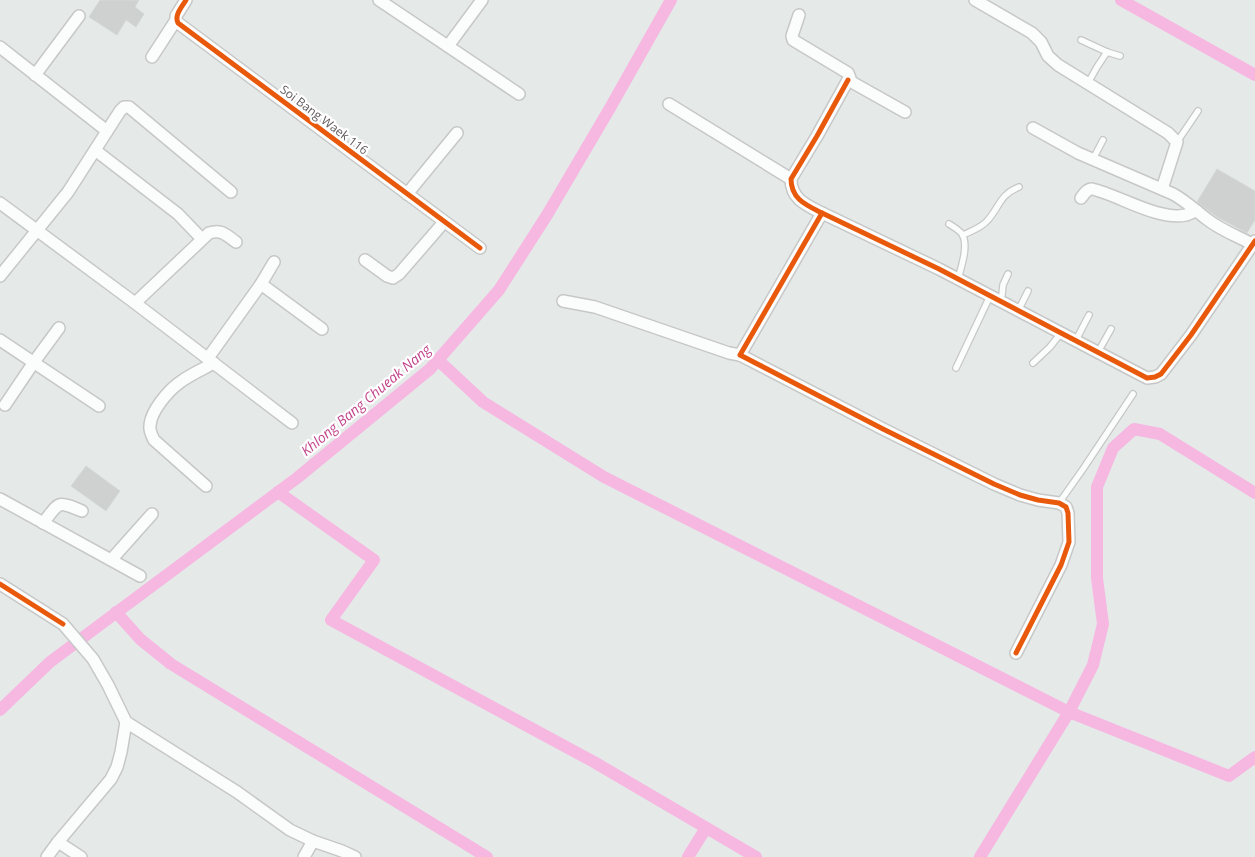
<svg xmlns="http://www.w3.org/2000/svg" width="1255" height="857" viewBox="0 0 1255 857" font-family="'Open Sans',sans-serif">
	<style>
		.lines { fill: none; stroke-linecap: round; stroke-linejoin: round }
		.canal { stroke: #f6b7e1; stroke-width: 12 }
		.building { fill: #ced1d0; stroke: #d4dad8 }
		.service-casing { stroke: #c7c7c8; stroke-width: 8 }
		.minor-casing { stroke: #c7c7c8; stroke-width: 14 }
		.service { stroke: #fbfcfc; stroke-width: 5.5 }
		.minor { stroke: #fbfcfc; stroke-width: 11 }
		.cycleway-casing { stroke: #fff; stroke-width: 8 }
		.cycleway { stroke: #e8590c; stroke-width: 5 }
		.labels { text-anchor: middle; stroke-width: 4.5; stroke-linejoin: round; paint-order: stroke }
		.street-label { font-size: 12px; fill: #635b5f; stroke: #fff }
		.water-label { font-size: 14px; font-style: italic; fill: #c2448c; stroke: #fff }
	</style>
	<rect width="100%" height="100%" fill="#e5eae9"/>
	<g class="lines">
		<g class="canal">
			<path d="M 1121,0 L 1255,75"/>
			<path d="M 438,360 L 483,402 L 604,477 L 1069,712 L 1229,776 L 1255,757"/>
			<path d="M 278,492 L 374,560 L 331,620 L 594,762 L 756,857"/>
			<path d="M 116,612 L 140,639 L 171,664 L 487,857"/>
			<path d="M 0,710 L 50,662 L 297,478 L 430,369 L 499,290 L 547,215 L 610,108 L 671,0"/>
			<path d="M 688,857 L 706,828"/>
			<path d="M 980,857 L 1069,712 L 1093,665 L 1103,624 L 1097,578 L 1097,487 L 1113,448 L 1134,429 L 1160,434 L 1255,493"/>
		</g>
	</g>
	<g class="building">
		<path d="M 100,0 L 139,0 L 135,7 L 144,14 L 136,27 L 126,20 L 117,35 L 89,17 Z"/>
		<path d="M 1217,169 L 1255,191 L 1255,220 L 1247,233 L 1217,217 L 1197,202 Z"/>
		<path d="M 86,466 L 120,491 L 106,511 L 71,486 Z"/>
	</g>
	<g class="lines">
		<g class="service-casing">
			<g id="service">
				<path d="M 1081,40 L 1107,52"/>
				<path d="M 1088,83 L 1097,67 L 1107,52 L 1120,56"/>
				<path d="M 1177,142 L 1198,111"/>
				<path d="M 1093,159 L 1103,140"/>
				<path d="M 949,224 C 954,227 959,230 962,234 C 969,245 961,268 958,279"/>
				<path d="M 963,235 C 971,231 981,228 987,221 C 1000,207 999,195 1019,187"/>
				<path d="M 1000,301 L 1002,295 L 1003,285 L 1008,274"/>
				<path d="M 1018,311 L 1028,291"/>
				<path d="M 1076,340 L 1089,315"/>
				<path d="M 1098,352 L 1111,329"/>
				<path d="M 1033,363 L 1050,347 L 1061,333"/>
				<path d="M 956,368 L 990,296"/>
				<path d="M 1059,503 L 1083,469 L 1133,394"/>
			</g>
		</g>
		<g class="minor-casing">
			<g id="minor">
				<path d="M 379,0 L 519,94"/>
				<path d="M 975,0 L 1032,33 L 1041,42 L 1048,56 L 1058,65 L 1168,133 L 1177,142 L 1162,189"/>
				<path d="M 799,15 L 792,36 L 793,40 L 848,73 L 850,78 L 848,80 L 905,112"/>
				<path d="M 176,20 L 178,23 L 480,248"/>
				<path d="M 448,46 L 482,0"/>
				<path d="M 0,47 L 107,131"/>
				<path d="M 152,57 L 176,20 L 176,16 L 186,0"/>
				<path d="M 35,75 L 79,16"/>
				<path d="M 848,80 L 817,136 L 791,179 C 791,199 806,205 822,213 L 939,269 L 1147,378 L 1155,377 L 1161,374 L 1191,335 L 1255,241"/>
				<path d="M 669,104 L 791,179"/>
				<path d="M 1033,128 L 1078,153 L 1173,194 C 1186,201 1196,211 1208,220 C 1221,230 1237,236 1252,244"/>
				<path d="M 95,150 L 178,214 L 202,239"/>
				<path d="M 407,194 L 457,133"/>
				<path d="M 1081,198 C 1084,194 1087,189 1092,189 C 1119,195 1158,221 1186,215 C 1189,214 1193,212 1197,211"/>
				<path d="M 0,203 L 135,303 L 292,423"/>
				<path d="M 822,213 L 740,355 L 883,429 L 994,484 L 1020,495 L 1038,500 L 1059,503 L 1066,507 L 1068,513 L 1069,542 L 1061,565 L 1016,653"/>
				<path d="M 365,260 L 387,276 L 393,278 L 399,274 L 444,222"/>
				<path d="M 0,276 L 68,192 L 120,111 L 124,107 L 129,107 L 231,192"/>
				<path d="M 261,284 L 322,329"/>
				<path d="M 563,301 L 595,307 L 729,353 L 740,355"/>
				<path d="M 135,303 L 209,233 C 222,229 226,235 236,242"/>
				<path d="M 0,340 L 99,406"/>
				<path d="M 208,358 L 261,284 L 274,262"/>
				<path d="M 5,405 L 34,362 L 59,328"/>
				<path d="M 206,486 L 154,440 C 152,436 149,431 150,425 C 151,411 168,391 179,383 C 189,375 203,369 214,363"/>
				<path d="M 0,499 L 140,576"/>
				<path d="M 43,523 C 60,502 56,500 82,511"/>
				<path d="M 111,560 L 152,514"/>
				<path d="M 0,584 L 63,624 L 93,659 L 108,685 L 126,722 L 237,792 L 290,830 L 313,841 L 342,851 L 355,857"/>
				<path d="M 58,842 L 81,857"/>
				<path d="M 47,857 L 58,842 L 111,779 L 117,767 L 121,752 L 126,722"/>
				<path d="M 304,857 L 313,841"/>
			</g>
		</g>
		<use href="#service" class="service"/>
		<use href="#minor" class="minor"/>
		<g class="cycleway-casing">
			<g id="cycleway">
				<path d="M 186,0 C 182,7 174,15 178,23 L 480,248"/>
				<path d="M 848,80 L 817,136 L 791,179 C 791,199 806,205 822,213 L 939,269 L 1147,378 L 1155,377 L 1161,374 L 1191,335 L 1255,241"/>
				<path d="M 822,213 L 740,355 L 883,429 L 994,484 L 1020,495 L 1038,500 L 1059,503 L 1066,507 L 1068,513 L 1069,542 L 1061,565 L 1016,653"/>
				<path d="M 0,584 L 63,624"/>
			</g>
		</g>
		<use href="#cycleway" class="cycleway"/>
	</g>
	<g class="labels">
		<g class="street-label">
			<text transform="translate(324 120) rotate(37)" y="4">Soi Bang Waek 116</text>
		</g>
		<g class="water-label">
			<text transform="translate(366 400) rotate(-40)" y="5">Khlong Bang Chueak Nang</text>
		</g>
	</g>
</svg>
